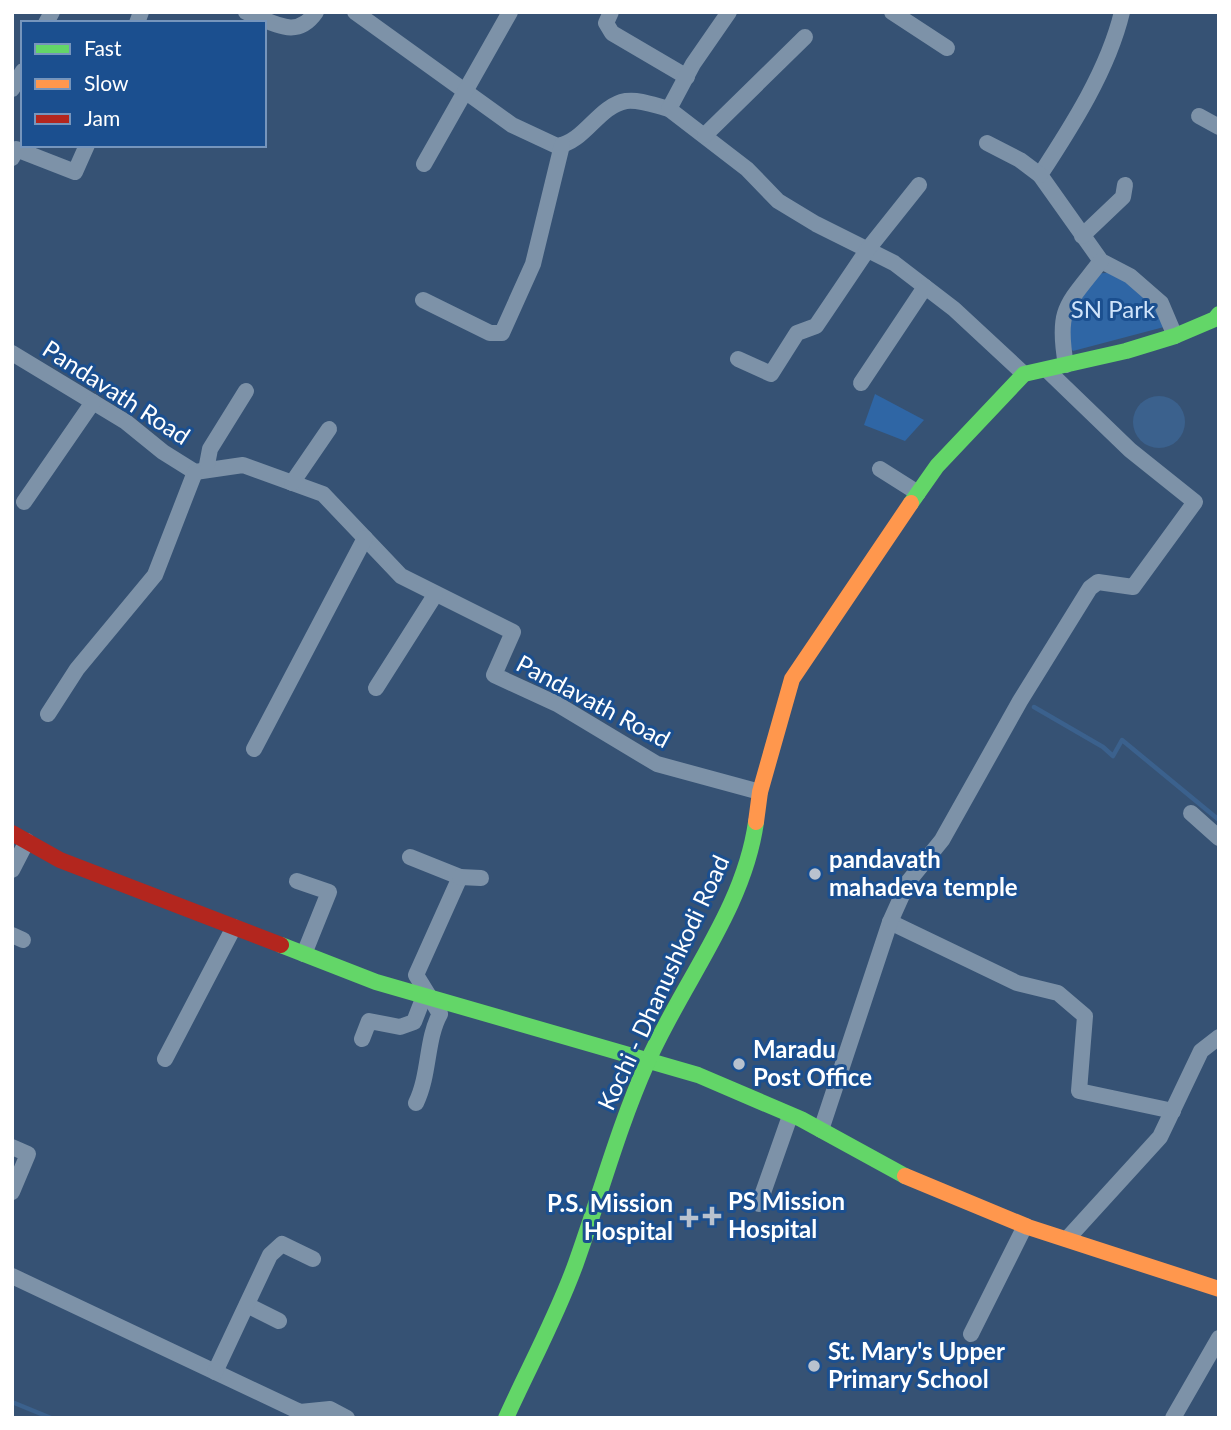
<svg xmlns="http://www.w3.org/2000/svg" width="1231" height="1430" viewBox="0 0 1231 1430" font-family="Lato,sans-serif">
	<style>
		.green { fill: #2f66a5 }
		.water { fill: #3b618d }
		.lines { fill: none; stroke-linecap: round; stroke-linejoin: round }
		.stream { stroke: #3b618d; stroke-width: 4.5 }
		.street { stroke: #7d92a8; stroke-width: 16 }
		.fast { stroke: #63d668; stroke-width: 16 }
		.slow { stroke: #ff974d; stroke-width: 16 }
		.jam { stroke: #b3261e; stroke-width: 16 }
		.poi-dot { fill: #b9c2ce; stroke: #1b4f8f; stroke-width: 2.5 }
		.labels { text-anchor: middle; stroke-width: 6; stroke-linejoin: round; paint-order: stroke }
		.park-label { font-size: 24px; fill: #cfe3fa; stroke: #1b4f8f }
		.street-label { font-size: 24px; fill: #fff; stroke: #1b4f8f }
		.poi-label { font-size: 24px; font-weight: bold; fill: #fff; stroke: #1b4f8f; text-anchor: start }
	</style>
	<rect width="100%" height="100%" fill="#365274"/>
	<g class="green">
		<path d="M 1118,272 L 1152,299 L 1164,327 L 1073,351 L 1067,344 L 1066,326 L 1093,274 Z"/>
		<path d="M 875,394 L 924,420 L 905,441 L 864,425 Z"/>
	</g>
	<circle class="water" cx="1159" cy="422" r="26"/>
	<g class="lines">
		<g class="stream">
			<path d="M 1034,707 L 1103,747 L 1113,756 L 1122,740 L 1219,820"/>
			<path d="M 12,1402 L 51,1418"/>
		</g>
		<g class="street">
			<path d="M 246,12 C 274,22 296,41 316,12"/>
			<path d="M 355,12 L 512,125 L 557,146 C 585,142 598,106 626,101 C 640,99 656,106 669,109"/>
			<path d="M 611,12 L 606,23 L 612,33 L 687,77"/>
			<path d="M 729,12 L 693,64 L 669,109 L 747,169 L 778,201 L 816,224 L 894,263 L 954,309 L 1024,374"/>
			<path d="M 892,12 L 947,48"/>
			<path d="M 1122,12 C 1108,70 1072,126 1040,175 L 1101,261 L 1130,276 L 1161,303 L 1175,336"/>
			<path d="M 46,23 L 52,12"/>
			<path d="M 137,23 L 141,12"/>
			<path d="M 12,89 L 23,71"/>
			<path d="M 1199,116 L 1219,127"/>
			<path d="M 705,135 L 805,37"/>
			<path d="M 987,143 L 1020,160 L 1040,175"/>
			<path d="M 12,158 L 16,149 L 75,172 L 87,145"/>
			<path d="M 424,164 L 510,12"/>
			<path d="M 1082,236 L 1123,197 L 1125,185"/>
			<path d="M 423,300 L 490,333 L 502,333 L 533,264 L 562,145"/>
			<path d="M 12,353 L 126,422 L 163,452 L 195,472 L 243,465 L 323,494 L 401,576 L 513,632 L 494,675 L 557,704 L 657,764 L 760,792"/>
			<path d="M 738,359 L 771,374 L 797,333 L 816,326 L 868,249 L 919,185"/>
			<path d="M 1066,365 C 1056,308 1067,305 1101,261"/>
			<path d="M 861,383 L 925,287"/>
			<path d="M 880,469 L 918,493"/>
			<path d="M 206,470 L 210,449 L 246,391"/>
			<path d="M 292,483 L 329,429"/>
			<path d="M 24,502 L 93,402"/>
			<path d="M 376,688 L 435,595"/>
			<path d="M 48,714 L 77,669 L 155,575 L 195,472"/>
			<path d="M 254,749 L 365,538"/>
			<path d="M 1191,813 L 1219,838"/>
			<path d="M 410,857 L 460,877 L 416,975 L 440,1014 C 426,1039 430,1074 416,1103"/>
			<path d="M 12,870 L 27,841"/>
			<path d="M 460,877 L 481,878"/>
			<path d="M 297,881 L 329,892 L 304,954"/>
			<path d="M 890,922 L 1017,983 L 1058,993 L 1085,1016 L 1079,1091 L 1173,1111"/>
			<path d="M 12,935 L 23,940"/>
			<path d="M 362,1039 L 369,1021 L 400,1027 L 414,1022 L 424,996"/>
			<path d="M 165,1059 L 234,927"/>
			<path d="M 821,1130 L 890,922 L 908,882 L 942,840 L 1020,701 L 1090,588 L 1098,582 L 1133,587 L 1195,502 L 1130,450 L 1047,370"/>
			<path d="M 12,1147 L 28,1154 L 12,1192"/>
			<path d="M 759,1204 L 790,1116"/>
			<path d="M 1067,1239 L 1160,1137 L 1201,1051 L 1219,1037"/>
			<path d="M 12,1276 L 300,1412 L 330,1409 L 347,1418"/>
			<path d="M 247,1305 L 279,1321"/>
			<path d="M 971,1334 L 1025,1226"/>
			<path d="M 215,1372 L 270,1255 L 282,1244 L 313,1259"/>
			<path d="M 1173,1418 L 1219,1338"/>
		</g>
		<g class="fast">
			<path d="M 911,503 L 937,466 L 1024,374 L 1126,351 L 1175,336 L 1215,319 L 1219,314"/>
			<path d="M 281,945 L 376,982 L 698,1075 L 801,1119 L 905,1176"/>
			<path d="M 506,1418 C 529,1367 557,1316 576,1263 C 600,1196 618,1128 647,1063 C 682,983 744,909 756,822"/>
		</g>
		<g class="slow">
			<path d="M 756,822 L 760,792 L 792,679 L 911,503"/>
			<path d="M 905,1176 L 1028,1227 L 1219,1289"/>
		</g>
		<path class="jam" d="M 12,833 L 60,860 L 281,945"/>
	</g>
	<g class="poi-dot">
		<circle cx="815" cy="874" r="7"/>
		<circle cx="739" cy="1064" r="7"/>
		<path d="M708.5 1205.5h7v7h7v7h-7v7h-7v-7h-7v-7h7z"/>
		<path d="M685.5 1207.5h7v7h7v7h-7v7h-7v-7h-7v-7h7z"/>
		<circle cx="814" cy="1366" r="7"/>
	</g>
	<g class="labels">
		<g class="park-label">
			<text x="1113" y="318">SN Park</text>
		</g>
		<g class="street-label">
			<text transform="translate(116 393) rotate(33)" y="8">Pandavath Road</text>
			<text transform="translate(593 702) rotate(28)" y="8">Pandavath Road</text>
			<text transform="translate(664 983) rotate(-65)" y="8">Kochi - Dhanushkodi Road</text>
		</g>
		<g class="poi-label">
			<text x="829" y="868">pandavath<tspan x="829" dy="28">mahadeva temple</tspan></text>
			<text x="753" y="1058">Maradu<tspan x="753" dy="28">Post Office</tspan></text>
			<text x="728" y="1210">PS Mission<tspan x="728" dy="28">Hospital</tspan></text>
			<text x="673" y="1212" text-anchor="end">P.S. Mission<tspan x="673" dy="28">Hospital</tspan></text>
			<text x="828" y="1360">St. Mary's Upper<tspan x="828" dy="28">Primary School</tspan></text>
		</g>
	</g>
	<rect width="1231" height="1430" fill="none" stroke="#ffffff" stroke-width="28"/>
	<rect x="21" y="21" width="245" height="126" fill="#1b4f8f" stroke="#7695bc" stroke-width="2"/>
	<rect x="35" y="44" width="35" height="10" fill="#63d668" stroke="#7695bc" stroke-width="2"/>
	<text x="84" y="56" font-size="21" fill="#ffffff">Fast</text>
	<rect x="35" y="79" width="35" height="10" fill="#ff974d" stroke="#7695bc" stroke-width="2"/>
	<text x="84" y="91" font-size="21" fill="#ffffff">Slow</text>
	<rect x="35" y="114" width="35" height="10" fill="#b3261e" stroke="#7695bc" stroke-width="2"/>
	<text x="84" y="126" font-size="21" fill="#ffffff">Jam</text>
</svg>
